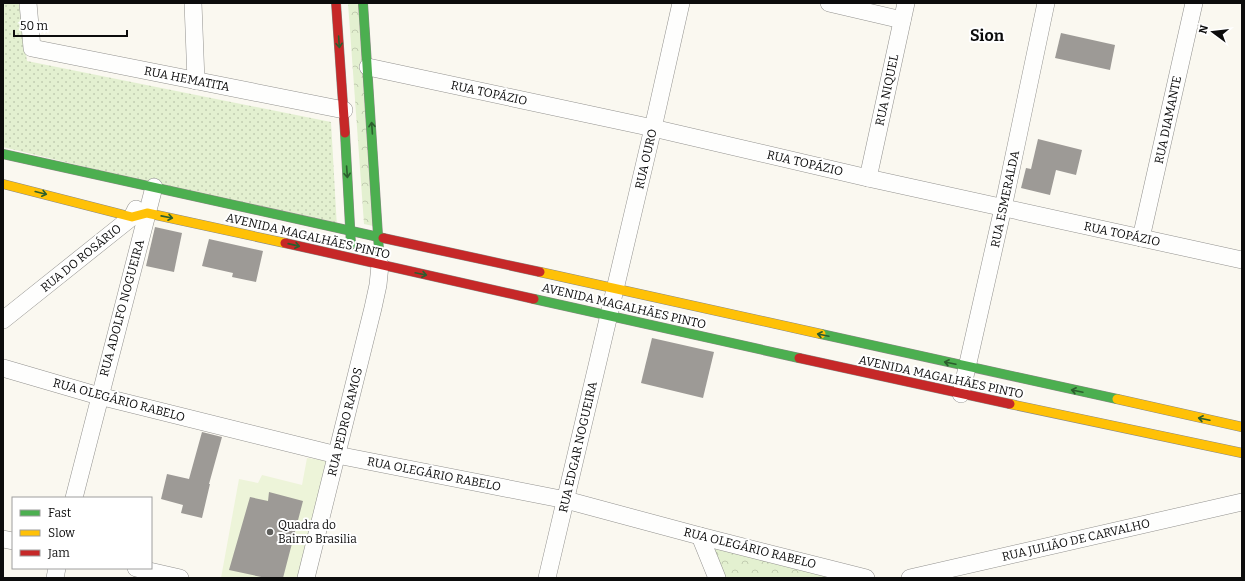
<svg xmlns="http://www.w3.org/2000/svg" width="1245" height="581" viewBox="0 0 1245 581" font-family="Bitter,serif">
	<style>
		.grass { fill: url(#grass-dots) }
		.park { fill: url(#park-crowns) }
		.pitch { fill: #edf4d9 }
		.building { fill: #9d9a96 }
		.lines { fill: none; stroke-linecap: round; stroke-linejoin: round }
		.street-casing { stroke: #93928f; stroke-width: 18 }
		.fast-casing { stroke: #8a8985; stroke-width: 10 }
		.slow-casing { stroke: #8a8985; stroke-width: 10 }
		.jam-casing { stroke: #8a8985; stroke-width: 10 }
		.street { stroke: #fefefd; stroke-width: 17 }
		.fast { stroke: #4caf50; stroke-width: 9 }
		.slow { stroke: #ffc107; stroke-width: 9 }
		.jam { stroke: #c62828; stroke-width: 9 }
		.oneway { stroke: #2c5e2e }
		.poi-dot { fill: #5f5f5c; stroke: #fff; stroke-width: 1.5 }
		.labels { text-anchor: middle; stroke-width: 4; stroke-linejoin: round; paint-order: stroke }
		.street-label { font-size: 12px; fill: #0c0c0c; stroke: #fff }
		.poi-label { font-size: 12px; fill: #0c0c0c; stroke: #fff; text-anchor: start }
		.district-label { font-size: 16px; font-weight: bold; fill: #0c0c0c; stroke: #fff }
	</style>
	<defs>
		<pattern id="grass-dots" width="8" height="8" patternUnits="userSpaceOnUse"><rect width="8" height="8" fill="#e3f0d0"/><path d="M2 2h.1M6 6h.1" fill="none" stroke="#c2cdb1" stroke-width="1.8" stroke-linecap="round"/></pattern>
		<pattern id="park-crowns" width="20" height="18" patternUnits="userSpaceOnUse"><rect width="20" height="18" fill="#e3f0d0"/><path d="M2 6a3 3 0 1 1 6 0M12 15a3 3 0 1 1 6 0" fill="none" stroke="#c2cdb1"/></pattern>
	</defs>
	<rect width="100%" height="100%" fill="#faf8f0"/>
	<path class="grass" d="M 3,3 L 19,3 L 27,61 L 331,122 L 337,228 L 3,147 Z"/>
	<g class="park">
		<path d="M 348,3 L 359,3 L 373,226 L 364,224 Z"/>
		<path d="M 700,536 L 866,578 L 717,578 Z"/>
	</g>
	<path class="pitch" d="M 307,458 L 330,461 L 299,578 L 221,578 L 239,479 L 258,483 L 262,475 L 302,485 Z"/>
	<g class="building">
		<path d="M 1061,33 L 1115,45 L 1110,70 L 1055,58 Z"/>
		<path d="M 1038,139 L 1082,150 L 1076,175 L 1056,170 L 1050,195 L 1021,188 L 1026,168 L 1031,169 Z"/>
		<path d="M 155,227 L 182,233 L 174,272 L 146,266 Z"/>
		<path d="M 209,239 L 263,251 L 256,282 L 232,277 L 233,273 L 202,266 Z"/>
		<path d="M 652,338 L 714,352 L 703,398 L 641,383 Z"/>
		<path d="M 202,432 L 222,437 L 209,484 L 210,484 L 202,518 L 181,513 L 183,505 L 161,499 L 167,474 L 189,479 Z"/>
		<path d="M 269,492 L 303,501 L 283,578 L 266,578 L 229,570 L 250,497 L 268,501 Z"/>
	</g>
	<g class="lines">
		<g class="street-casing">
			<g id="street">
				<path d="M 28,3 L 32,48 L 344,110"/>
				<path d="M 193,3 L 196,81"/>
				<path d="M 829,3 L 902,20"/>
				<path d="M 368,67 L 653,128 L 868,178 L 1242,260"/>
				<path d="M 868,178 L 906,3"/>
				<path d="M 1141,238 L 1194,3"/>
				<path d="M 3,320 L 132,217 L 136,209"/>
				<path d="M 3,368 L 99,396 L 337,455 L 566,500 L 700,536 L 866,578"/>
				<path d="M 961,394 L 1003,208 L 1046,3"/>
				<path d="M 74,498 L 154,187"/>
				<path d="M 700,536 L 717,578"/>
				<path d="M 3,539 L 13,541"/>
				<path d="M 136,568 L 180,578"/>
				<path d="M 55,578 L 57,568"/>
				<path d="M 306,578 L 373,308 L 378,285 L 380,265"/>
				<path d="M 547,578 L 653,128 L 681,3"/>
				<path d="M 910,578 L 1242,502"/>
			</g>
		</g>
		<g class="fast-casing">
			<g id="fast">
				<path d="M 363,3 L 379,251"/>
				<path d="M 345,133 L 351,245"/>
				<path d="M 3,154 L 383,238"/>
				<path d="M 534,299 L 799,358"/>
				<path d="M 821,334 L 1117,399"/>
			</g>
		</g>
		<g class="slow-casing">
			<g id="slow">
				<path d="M 3,184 L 132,217 L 147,213 L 285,243"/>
				<path d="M 540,272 L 821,334"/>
				<path d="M 1117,399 L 1242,427"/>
				<path d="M 1010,404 L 1242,453"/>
			</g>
		</g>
		<g class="jam-casing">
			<g id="jam">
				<path d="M 336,3 L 345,133"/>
				<path d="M 383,238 L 540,272"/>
				<path d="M 285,243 L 534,299"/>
				<path d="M 799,358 L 1010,404"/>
			</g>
		</g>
		<use href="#street" class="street"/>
		<use href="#fast" class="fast"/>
		<use href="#slow" class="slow"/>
		<use href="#jam" class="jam"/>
	</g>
	<defs><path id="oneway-shaft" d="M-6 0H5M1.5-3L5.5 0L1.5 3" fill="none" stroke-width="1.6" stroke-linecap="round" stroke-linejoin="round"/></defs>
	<g class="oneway">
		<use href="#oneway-shaft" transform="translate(339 42) rotate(86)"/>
		<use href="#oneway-shaft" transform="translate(372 128) rotate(-94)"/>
		<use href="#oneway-shaft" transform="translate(347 172) rotate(86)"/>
		<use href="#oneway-shaft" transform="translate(41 193) rotate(14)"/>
		<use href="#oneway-shaft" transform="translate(167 217) rotate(11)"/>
		<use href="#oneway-shaft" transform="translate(294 245) rotate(13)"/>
		<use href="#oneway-shaft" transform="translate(421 274) rotate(12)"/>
		<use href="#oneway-shaft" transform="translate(823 335) rotate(-168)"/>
		<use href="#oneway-shaft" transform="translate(950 363) rotate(-168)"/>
		<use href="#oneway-shaft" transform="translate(1077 391) rotate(-168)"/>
		<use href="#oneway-shaft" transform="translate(1204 419) rotate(-168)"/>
	</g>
	<circle class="poi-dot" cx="270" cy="532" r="4"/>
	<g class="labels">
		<g class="street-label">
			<text transform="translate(187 79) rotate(11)" y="4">RUA HEMATITA</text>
			<text transform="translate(887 90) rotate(-78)" y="4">RUA NIQUEL</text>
			<text transform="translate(489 93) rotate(12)" y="4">RUA TOPÁZIO</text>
			<text transform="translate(1168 120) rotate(-78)" y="4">RUA DIAMANTE</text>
			<text transform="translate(646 159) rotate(-77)" y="4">RUA OURO</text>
			<text transform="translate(805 163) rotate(13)" y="4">RUA TOPÁZIO</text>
			<text transform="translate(1005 199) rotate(-78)" y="4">RUA ESMERALDA</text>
			<text transform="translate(1122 234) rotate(12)" y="4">RUA TOPÁZIO</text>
			<text transform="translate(308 236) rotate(13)" y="4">AVENIDA MAGALHÃES PINTO</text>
			<text transform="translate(81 258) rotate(-39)" y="4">RUA DO ROSÁRIO</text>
			<text transform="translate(624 306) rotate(13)" y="4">AVENIDA MAGALHÃES PINTO</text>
			<text transform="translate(122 308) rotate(-75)" y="4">RUA ADOLFO NOGUEIRA</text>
			<text transform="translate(941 377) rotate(12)" y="4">AVENIDA MAGALHÃES PINTO</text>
			<text transform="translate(119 400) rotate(15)" y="4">RUA OLEGÁRIO RABELO</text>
			<text transform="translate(345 422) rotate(-76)" y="4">RUA PEDRO RAMOS</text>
			<text transform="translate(578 447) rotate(-77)" y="4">RUA EDGAR NOGUEIRA</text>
			<text transform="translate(434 474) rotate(11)" y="4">RUA OLEGÁRIO RABELO</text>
			<text transform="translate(1076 540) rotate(-13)" y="4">RUA JULIÃO DE CARVALHO</text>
			<text transform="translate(750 548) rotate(14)" y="4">RUA OLEGÁRIO RABELO</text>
		</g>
		<g class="poi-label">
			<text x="278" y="529">Quadra do<tspan x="278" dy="14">Bairro Brasilia</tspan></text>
		</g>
		<g class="district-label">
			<text x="987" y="41">Sion</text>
		</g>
	</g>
	<rect width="1245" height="581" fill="none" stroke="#0c0c0c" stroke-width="8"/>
	<rect x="12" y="497" width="140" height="72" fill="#ffffff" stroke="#9e9e9e"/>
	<rect x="20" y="510" width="20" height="6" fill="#4caf50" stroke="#9e9e9e"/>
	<text x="48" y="517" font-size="12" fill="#0c0c0c">Fast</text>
	<rect x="20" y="530" width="20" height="6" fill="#ffc107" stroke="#9e9e9e"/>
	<text x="48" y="537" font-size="12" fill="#0c0c0c">Slow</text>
	<rect x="20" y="550" width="20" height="6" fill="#c62828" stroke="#9e9e9e"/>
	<text x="48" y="557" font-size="12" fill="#0c0c0c">Jam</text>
	<g transform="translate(1213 32) rotate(285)" stroke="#ffffff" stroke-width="3" paint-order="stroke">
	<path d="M0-3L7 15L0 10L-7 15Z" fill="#0c0c0c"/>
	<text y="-6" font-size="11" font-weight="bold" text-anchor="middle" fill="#0c0c0c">N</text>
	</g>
	<path d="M14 30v6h113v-6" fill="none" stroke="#0c0c0c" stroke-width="2"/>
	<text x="20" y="30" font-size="12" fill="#0c0c0c" stroke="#ffffff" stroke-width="3" paint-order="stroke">50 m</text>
</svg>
